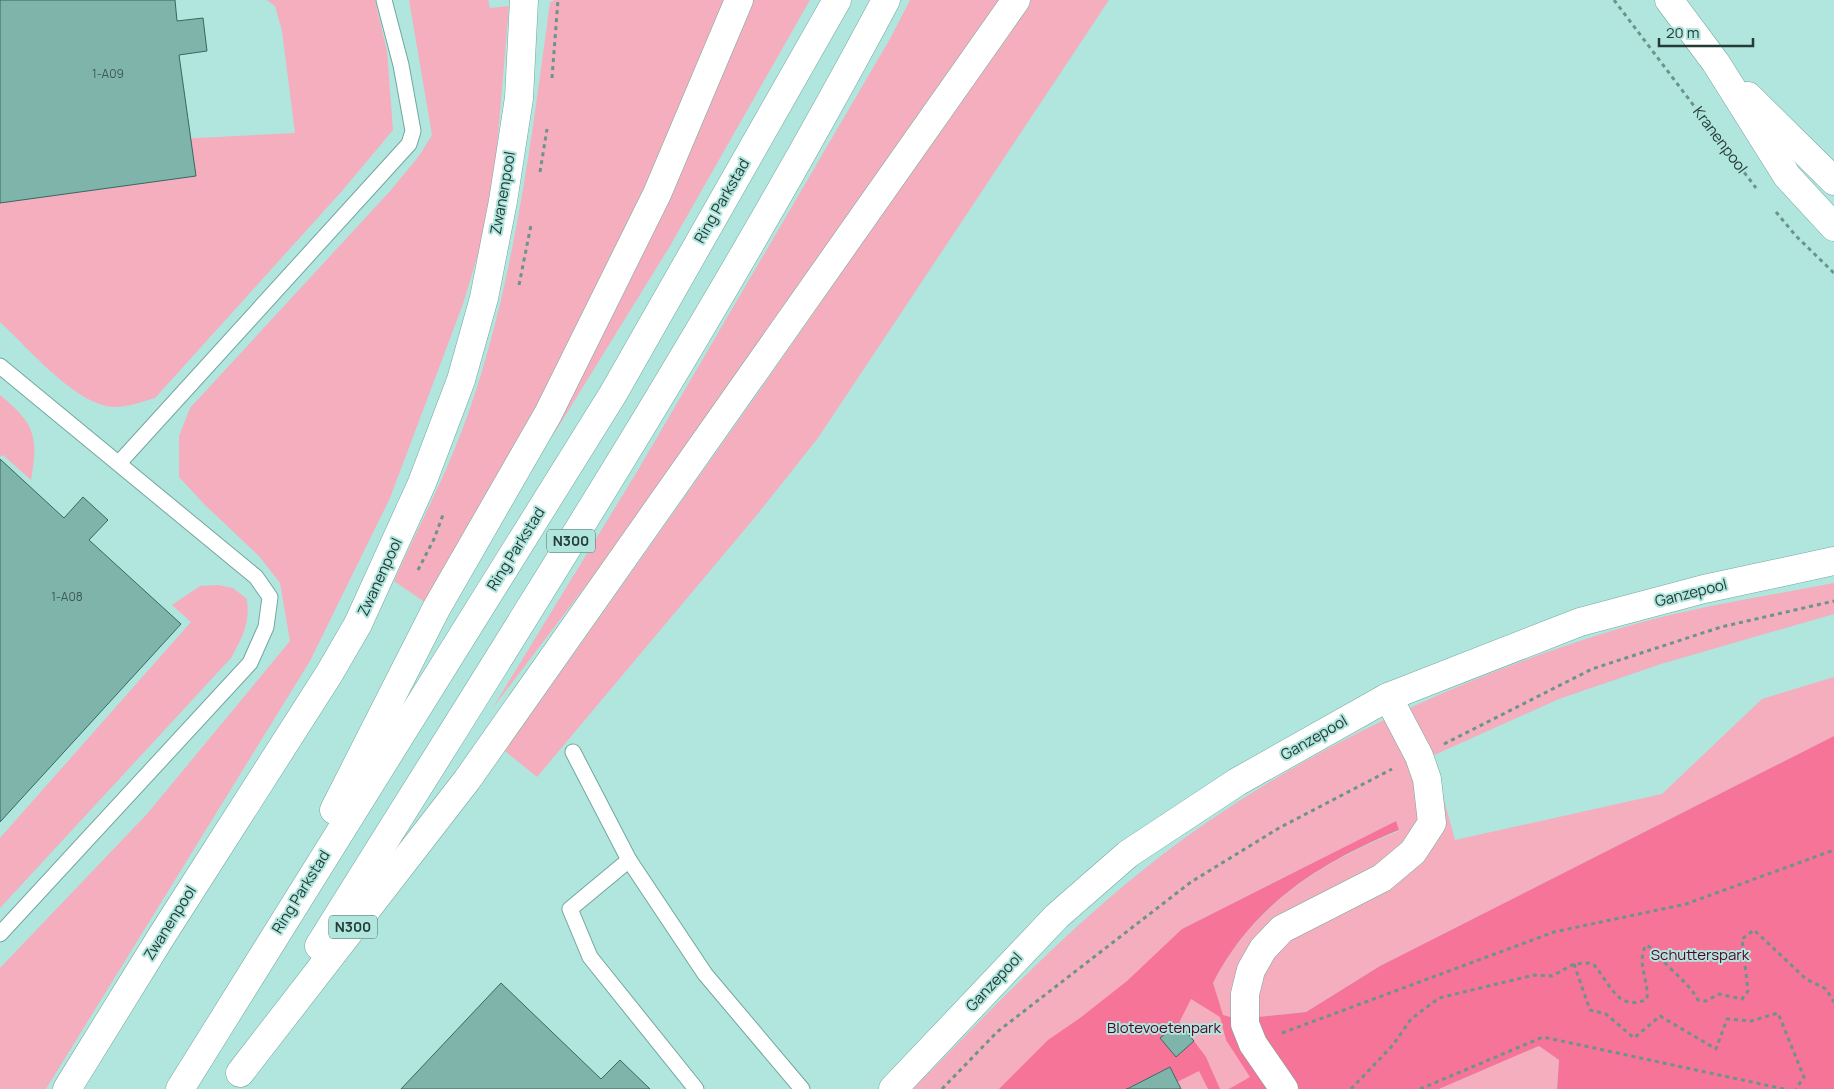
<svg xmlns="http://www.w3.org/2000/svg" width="1834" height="1089" viewBox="0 0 1834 1089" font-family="Manrope,sans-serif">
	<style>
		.green { fill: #f5aebe; fill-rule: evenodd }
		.forest { fill: #f77499 }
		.building { fill: #7fb4ab; stroke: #356962 }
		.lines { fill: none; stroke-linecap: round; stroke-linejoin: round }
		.lane-casing { stroke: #72a79f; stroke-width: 17 }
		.street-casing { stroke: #72a79f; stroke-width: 29 }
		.secondary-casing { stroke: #72a79f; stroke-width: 29 }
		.highway-casing { stroke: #72a79f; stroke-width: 29 }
		.path { stroke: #6c938c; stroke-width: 3; stroke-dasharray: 4 4; stroke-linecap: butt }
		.lane { stroke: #fff; stroke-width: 15 }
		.street { stroke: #fff; stroke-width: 28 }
		.secondary { stroke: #fff; stroke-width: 28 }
		.highway { stroke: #fff; stroke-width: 28 }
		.labels { text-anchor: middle; stroke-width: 4; stroke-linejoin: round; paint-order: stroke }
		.number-label { font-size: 12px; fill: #3c5954 }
		.shield { fill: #b0e6dd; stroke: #4f6e69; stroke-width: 1 }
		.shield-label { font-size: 14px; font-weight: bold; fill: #253b37 }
		.street-label { font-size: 15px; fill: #253b37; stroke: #b0e6dd }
		.park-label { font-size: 15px; fill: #560125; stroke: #b0e6dd }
	</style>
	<rect width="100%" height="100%" fill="#b0e6dd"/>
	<g class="green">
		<path d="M 267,0 L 375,0 L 387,51 L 393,130 L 342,191 L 155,398 C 141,402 121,410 106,406 C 70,398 27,347 0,322 L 0,153 L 177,139 L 295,133 L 282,31 L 275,6 Z"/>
		<path d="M 409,0 L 488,0 L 490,8 L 509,6 L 496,159 L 482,241 L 463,304 L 390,498 L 310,661 L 46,1089 L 0,1089 L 0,968 L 147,814 L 290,641 L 280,583 L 259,556 L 205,505 L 179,477 L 179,436 L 190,408 L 391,190 L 419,156 L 432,135 Z"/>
		<path d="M 555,0 L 726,0 L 626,234 L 536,408 L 426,603 L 394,581 C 416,532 442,483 461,433 C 512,299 531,144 550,2 Z"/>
		<path d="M 746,0 L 810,0 L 670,246 L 552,437 L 631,270 Z"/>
		<path d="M 910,0 L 1002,0 L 597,571 L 492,709 L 638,470 L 891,37 Z"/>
		<path d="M 1031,0 L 1109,0 L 818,438 L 756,516 L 537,777 L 505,751 L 753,400 Z"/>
		<path d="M 0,395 C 34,423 39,436 31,480 L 3,455 L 0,457 Z"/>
		<path d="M 1834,583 L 1834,614 L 1661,664 L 1559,699 L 1432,756 L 1455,840 L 1662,794 L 1762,699 L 1834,677 L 1834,736 L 1380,966 L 1306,1012 L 1238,1019 L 1273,1089 L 913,1089 C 989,1012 1063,933 1148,866 C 1283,759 1453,679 1618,629 C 1688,608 1762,597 1834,583 ZM 1396,821 L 1399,831 C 1320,863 1253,905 1213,983 L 1182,929 Z"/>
		<path d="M 218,585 L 233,588 L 247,599 C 250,624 243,636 231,658 L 0,908 L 0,838 L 191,622 L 172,605 L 200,586 Z"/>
		<path d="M 1539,1046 L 1559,1060 L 1557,1089 L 1439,1089 Z"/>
	</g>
	<path class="forest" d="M 1834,736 L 1834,1089 L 1557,1089 L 1559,1060 L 1539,1046 L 1439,1089 L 1229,1089 L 1250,1077 L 1226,1040 L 1220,1017 L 1191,999 L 1179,1023 L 1160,1038 L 1176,1057 L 1194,1041 L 1206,1057 L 1220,1089 L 1208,1089 L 1199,1071 L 1177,1082 L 1170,1067 L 1126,1089 L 999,1089 L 1048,1040 L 1080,1018 L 1127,981 L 1182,929 L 1396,821 L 1399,830 C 1319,863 1253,905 1213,983 L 1223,1015 L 1238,1019 L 1306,1012 L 1380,966 Z"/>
	<g class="building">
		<path d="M 0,0 L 175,0 L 177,21 L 203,18 L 207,51 L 179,55 L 196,176 L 0,203 Z"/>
		<path d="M 0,459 L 64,518 L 83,497 L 108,520 L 89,540 L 181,624 L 0,822 Z"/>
		<path d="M 501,983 L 601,1079 L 620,1060 L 650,1089 L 401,1089 Z"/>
		<path d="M 1179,1023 L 1194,1041 L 1176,1057 L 1160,1038 Z"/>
		<path d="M 1170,1067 L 1181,1089 L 1126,1089 L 1127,1089 Z"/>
	</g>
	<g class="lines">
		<g class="lane-casing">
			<g id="lane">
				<path d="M 0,366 L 256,577 L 270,597 L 266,627 L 250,663 L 0,934"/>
				<path d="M 119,463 L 409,144 L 413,131 L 401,65 L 384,0"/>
				<path d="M 573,752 L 629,860 L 705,974 L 802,1089"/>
				<path d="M 629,860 L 570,909 L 590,957 L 696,1089"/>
			</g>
		</g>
		<g class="street-casing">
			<g id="street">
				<path d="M 893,1089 L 1057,916 L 1128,854 L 1237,782 L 1388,697 L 1580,622 L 1704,589 L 1834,561"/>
				<path d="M 1284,1089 L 1253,1044 L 1245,1024 L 1245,994 L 1251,970 L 1263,949 L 1282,929 L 1382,878 L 1413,852 L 1432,823 L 1427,779 L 1419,756 L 1388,697"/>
			</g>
		</g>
		<g class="secondary-casing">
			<g id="secondary">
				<path d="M 1669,0 L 1716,63 L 1787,176 L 1834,227"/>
				<path d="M 1748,96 L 1834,181"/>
				<path d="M 67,1089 L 161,937 L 329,674 L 358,624 L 422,483 L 461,380 L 484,298 L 503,201 L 519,98 L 524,0"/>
			</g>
		</g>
		<g class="highway-casing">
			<g id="highway">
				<path d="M 334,810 L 436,609 L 548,414 L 657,194 L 739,0"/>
				<path d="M 319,946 C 513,634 713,325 886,0"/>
				<path d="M 240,1073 L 467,780 L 1016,0"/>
				<path d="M 180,1089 L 613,394 L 837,0"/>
			</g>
		</g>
		<g class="path">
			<path d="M 1614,0 L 1756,188"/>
			<path d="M 552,78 L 558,0"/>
			<path d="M 540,172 L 547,129"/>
			<path d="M 1776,212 L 1796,236 L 1834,273"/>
			<path d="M 519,285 L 531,225"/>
			<path d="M 418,570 L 434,539 L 444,512"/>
			<path d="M 1444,744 L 1592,669 L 1721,627 L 1834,601"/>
			<path d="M 1574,964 L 1590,1010 L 1606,1014 L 1634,1038 L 1660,1016 L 1716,1049 L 1727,1019 L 1751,1021 L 1778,1013 L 1804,1077 L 1796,1089"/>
			<path d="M 1282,1033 L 1554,932 L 1686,904 L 1834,850"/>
			<path d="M 942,1089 L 997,1032 L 1191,882 L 1279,828 L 1392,769"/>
			<path d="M 1351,1089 L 1393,1045 L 1411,1019 L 1439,998 L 1534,975 L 1552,976 L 1574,964 L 1588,963 L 1594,965 C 1610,983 1618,1013 1647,999 C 1649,980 1636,963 1646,945 C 1657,950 1660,959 1669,967 C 1680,978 1690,986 1698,1000 L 1706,1001 L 1719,994 L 1742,999 L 1748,991 L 1742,939 L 1754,930 L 1806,979 L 1826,989 L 1834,1002"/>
			<path d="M 1420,1089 L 1543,1037 L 1784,1089"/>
		</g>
		<use href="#lane" class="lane"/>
		<use href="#street" class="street"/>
		<use href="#secondary" class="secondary"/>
		<use href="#highway" class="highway"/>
	</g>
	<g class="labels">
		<g class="number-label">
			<text x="108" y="78">1-A09</text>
			<text x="67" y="601">1-A08</text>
		</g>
		<g class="shield">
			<rect x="547" y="529.5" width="48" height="23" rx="4"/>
			<rect x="329" y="915.5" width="48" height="23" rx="4"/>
		</g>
		<g class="shield-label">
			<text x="571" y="546">N300</text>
			<text x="353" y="932">N300</text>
		</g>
		<g class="street-label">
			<text transform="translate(1720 140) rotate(53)" y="5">Kranenpool</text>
			<text transform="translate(503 193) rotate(-80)" y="5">Zwanenpool</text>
			<text transform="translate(722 201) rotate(-60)" y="5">Ring Parkstad</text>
			<text transform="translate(516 549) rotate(-58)" y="5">Ring Parkstad</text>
			<text transform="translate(380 577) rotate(-65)" y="5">Zwanenpool</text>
			<text transform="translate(1691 593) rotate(-14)" y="5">Ganzepool</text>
			<text transform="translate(1314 738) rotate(-30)" y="5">Ganzepool</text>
			<text transform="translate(301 892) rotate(-58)" y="5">Ring Parkstad</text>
			<text transform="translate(170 923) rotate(-58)" y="5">Zwanenpool</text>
			<text transform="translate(994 982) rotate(-47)" y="5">Ganzepool</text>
		</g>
		<g class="park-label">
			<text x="1700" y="960">Schutterspark</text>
			<text x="1164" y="1033">Blotevoetenpark</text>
		</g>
	</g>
	<path d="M1659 38v8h94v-8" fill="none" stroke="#253b37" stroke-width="2.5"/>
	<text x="1666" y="38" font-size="15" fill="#253b37" stroke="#b0e6dd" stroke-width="4" paint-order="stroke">20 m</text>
</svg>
